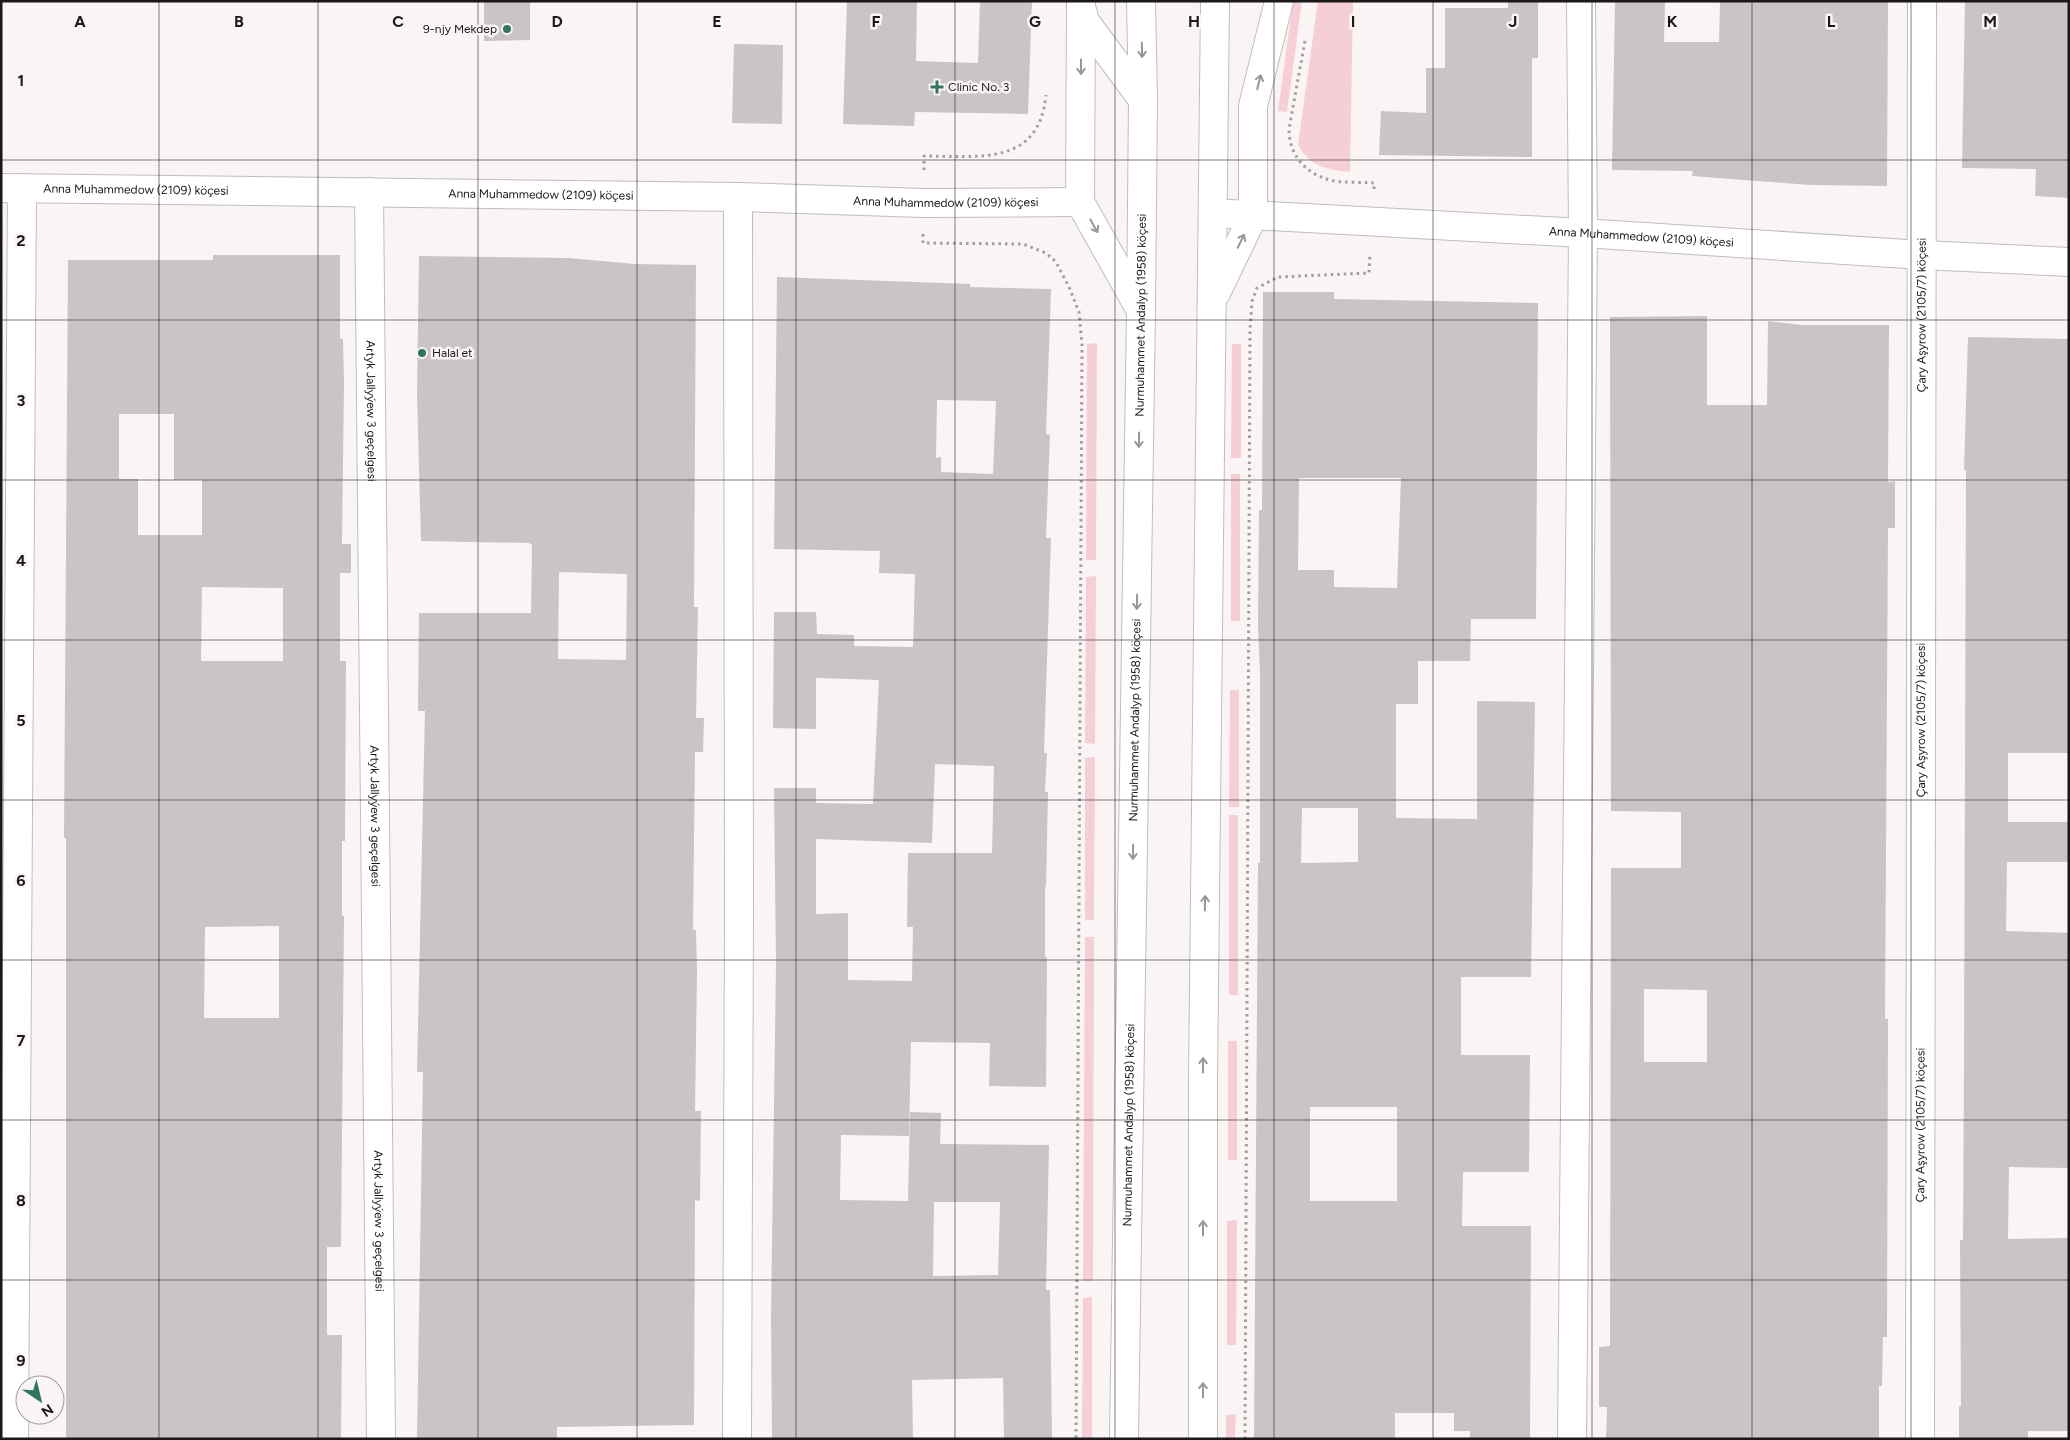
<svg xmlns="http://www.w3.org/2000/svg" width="2070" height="1440" viewBox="0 0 2070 1440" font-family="Figtree,sans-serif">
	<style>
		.green { fill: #f6cfd6 }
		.building { fill: #cac4c5; fill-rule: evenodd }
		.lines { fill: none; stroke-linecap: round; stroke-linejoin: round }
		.street-casing { stroke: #c2bcbd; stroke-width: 30 }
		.primary-casing { stroke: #c2bcbd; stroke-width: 30 }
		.path { stroke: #a29e9e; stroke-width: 3; stroke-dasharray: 2.5 4; stroke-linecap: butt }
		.street { stroke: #fff; stroke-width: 28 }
		.primary { stroke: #fff; stroke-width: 28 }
		.oneway { stroke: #989797 }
		.grid { fill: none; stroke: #1a1818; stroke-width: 1; stroke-opacity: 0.55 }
		.poi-dot { fill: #317363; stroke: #faf4f5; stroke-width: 2 }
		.labels { text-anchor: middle; stroke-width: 5; stroke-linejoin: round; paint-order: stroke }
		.poi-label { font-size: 12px; fill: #1a1818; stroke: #faf4f5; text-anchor: start }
		.street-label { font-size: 12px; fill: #1a1818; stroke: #faf4f5 }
		.grid-label { font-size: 16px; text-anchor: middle; font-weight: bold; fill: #1a1818; stroke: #faf4f5; stroke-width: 5; stroke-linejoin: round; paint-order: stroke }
	</style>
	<rect width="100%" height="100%" fill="#faf4f5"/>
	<g class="green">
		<path d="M 1293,1 L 1302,1 L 1287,112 L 1278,111 Z"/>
		<path d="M 1318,1 L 1353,1 L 1350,172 C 1328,170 1309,166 1298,145 Z"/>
		<path d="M 1097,343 L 1096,560 L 1086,560 L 1087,344 Z"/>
		<path d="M 1232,344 L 1241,344 L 1241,458 L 1231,458 Z"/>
		<rect x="1231" y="474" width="9" height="147"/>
		<path d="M 1096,576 L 1095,744 L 1085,743 L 1086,577 Z"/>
		<path d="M 1230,690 L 1239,690 L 1239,807 L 1229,807 Z"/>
		<path d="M 1095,757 L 1094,920 L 1085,920 L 1085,758 Z"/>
		<rect x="1229" y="815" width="9" height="180"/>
		<path d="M 1085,937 L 1094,937 L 1093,1281 L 1083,1281 Z"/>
		<rect x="1228" y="1041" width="9" height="119"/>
		<path d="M 1237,1220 L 1236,1345 L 1227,1345 L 1227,1221 Z"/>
		<path d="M 1092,1297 L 1092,1439 L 1082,1439 L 1083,1298 Z"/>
		<path d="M 1236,1414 L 1235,1439 L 1226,1439 L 1226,1415 Z"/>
	</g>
	<g class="building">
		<path d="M 484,1 L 530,1 L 530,40 L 484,41 Z"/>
		<path d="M 847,1 L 917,1 L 916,61 L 978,63 L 980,1 L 1032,1 L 1028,114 L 915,112 L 914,126 L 843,124 Z"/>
		<path d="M 1508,1 L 1538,1 L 1538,58 L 1532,58 L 1532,157 L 1379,155 L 1381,111 L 1426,113 L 1426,68 L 1445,68 L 1445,8 L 1508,8 Z"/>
		<path d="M 1720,1 L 1888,1 L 1887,186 L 1810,185 L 1692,176 L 1693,171 L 1612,170 L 1615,2 L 1665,2 L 1664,42 L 1719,42 Z"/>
		<path d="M 1965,1 L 2069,1 L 2069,198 L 2035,196 L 2036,169 L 1962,168 Z"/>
		<path d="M 734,44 L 783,45 L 782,124 L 732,123 Z"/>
		<path d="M 213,255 L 340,255 L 340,339 L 343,339 L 344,384 L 342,544 L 351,544 L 351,573 L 340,573 L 340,661 L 346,661 L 345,841 L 342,841 L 342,916 L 344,916 L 341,1247 L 327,1247 L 327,1335 L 342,1335 L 341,1439 L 66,1439 L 66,838 L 64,838 L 68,260 L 213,260 ZM 119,414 L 174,414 L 174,480 L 202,480 L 202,535 L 138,535 L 138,479 L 119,479 ZM 202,587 L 283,588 L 283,661 L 201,661 ZM 279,926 L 279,1018 L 204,1018 L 205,927 Z"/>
		<path d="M 419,256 L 569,258 L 635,264 L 696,265 L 694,607 L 698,607 L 696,718 L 704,718 L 703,752 L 695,752 L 693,930 L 696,930 L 697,972 L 695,1111 L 701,1111 L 700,1201 L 695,1200 L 694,1425 L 557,1427 L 557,1439 L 417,1439 L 423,1072 L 417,1072 L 425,711 L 418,711 L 419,613 L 531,613 L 532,545 L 529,543 L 421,541 L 417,394 ZM 559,572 L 627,574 L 626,660 L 558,659 Z"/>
		<path d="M 777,277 L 970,284 L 970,287 L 1051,289 L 1046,434 L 1050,435 L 1046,538 L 1051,538 L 1044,753 L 1047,753 L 1045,792 L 1048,792 L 1046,887 L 1045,887 L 1045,957 L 1047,957 L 1046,1087 L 989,1086 L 990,1043 L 911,1042 L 909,1136 L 841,1135 L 840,1200 L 908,1201 L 910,1112 L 941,1113 L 940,1144 L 1049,1145 L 1046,1290 L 1050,1290 L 1052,1439 L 1004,1439 L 1003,1378 L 912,1380 L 913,1439 L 772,1439 L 771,1316 L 776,965 L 774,788 L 816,788 L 816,803 L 873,804 L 879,680 L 816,678 L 816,729 L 773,728 L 774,612 L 816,612 L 817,634 L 854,635 L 854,646 L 913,647 L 915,574 L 879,573 L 880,551 L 774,549 ZM 937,400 L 996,401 L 993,474 L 941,472 L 941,457 L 936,458 ZM 935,764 L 994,766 L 992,853 L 908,853 L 907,927 L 913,927 L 912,981 L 848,980 L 848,913 L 816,914 L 816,839 L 932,843 ZM 934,1202 L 1000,1202 L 998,1275 L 933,1276 Z"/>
		<path d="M 1263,292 L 1334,292 L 1334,299 L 1538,303 L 1536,619 L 1471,619 L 1470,661 L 1418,661 L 1418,704 L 1396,704 L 1396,818 L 1477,819 L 1477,701 L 1535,702 L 1531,977 L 1461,977 L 1461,1055 L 1530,1055 L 1529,1172 L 1463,1172 L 1462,1226 L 1531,1226 L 1530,1439 L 1470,1439 L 1470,1431 L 1454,1431 L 1454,1413 L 1395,1413 L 1395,1439 L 1254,1439 L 1258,863 L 1260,863 L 1260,674 L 1258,625 L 1259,510 L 1262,510 ZM 1299,478 L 1401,478 L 1397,588 L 1334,587 L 1334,570 L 1298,570 ZM 1302,808 L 1358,808 L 1358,862 L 1301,863 ZM 1310,1107 L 1397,1107 L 1397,1201 L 1310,1201 Z"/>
		<path d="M 1707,316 L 1707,405 L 1767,405 L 1768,321 L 1802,325 L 1889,325 L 1888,482 L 1895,481 L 1895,528 L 1888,528 L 1885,1019 L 1888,1019 L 1887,1337 L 1883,1337 L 1882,1386 L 1879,1386 L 1879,1439 L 1606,1439 L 1607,1407 L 1599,1407 L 1599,1347 L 1610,1346 L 1611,868 L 1681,868 L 1681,812 L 1611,811 L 1610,317 ZM 1644,989 L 1707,990 L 1707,1062 L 1644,1062 Z"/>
		<path d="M 1968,337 L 2069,339 L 2069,753 L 2008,753 L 2008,822 L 2069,822 L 2069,862 L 2007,862 L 2006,931 L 2069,933 L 2069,1168 L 2009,1167 L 2008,1239 L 2069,1238 L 2069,1431 L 2028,1431 L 2028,1439 L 1959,1439 L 1959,1406 L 1961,1406 L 1960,1240 L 1963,1240 L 1964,1062 L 1966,470 L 1964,470 Z"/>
	</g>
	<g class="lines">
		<g class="street-casing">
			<g id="street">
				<path id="s1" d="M 1,188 L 738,197 L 924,203 L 1080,202"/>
				<path id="s2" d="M 369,192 L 381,1439"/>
				<path id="s3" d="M 1213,213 L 1583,233 L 1922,255 L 2069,262"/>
				<path d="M 14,1439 L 22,188"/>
				<path d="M 737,1439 L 739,913 L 738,197"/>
				<path d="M 1572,1439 L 1583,233 L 1581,1"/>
				<path id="s4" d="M 1920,1439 L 1922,1"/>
			</g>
		</g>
		<g class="primary-casing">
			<g id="primary">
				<path d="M 1081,1 L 1080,202 L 1140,309"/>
				<path d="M 1083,13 L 1081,16 L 1143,100"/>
				<path d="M 1216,293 L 1253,216 L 1253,106 L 1279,1"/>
				<path id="s5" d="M 1124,1439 L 1141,311 L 1143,100 L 1141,1"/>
				<path d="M 1203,1439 L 1203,1079 L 1215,1"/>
			</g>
		</g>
		<g class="path">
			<path d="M 1305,41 L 1289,129 C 1289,154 1304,173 1330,180 C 1343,183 1360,182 1374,183 L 1374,189"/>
			<path d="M 924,170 L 924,156 C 978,156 1039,167 1046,95"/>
			<path d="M 923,234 L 923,243 L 1023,244 L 1046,253 L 1056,262 L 1069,287 L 1079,312 L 1082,345 L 1076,1439"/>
			<path d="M 1245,1439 L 1250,330 L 1252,301 L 1257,288 L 1278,277 L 1369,273 L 1370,253"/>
		</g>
		<use href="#street" class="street"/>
		<use href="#primary" class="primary"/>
	</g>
	<defs><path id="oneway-shaft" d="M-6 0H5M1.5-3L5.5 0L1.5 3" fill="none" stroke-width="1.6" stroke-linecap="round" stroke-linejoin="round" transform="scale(1.25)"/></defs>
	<g class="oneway">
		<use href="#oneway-shaft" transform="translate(1142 50) rotate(89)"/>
		<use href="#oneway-shaft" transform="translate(1081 67) rotate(90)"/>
		<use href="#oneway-shaft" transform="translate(1259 82) rotate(-76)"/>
		<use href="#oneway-shaft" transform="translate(1094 226) rotate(61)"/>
		<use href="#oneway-shaft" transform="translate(1241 241) rotate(-64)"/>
		<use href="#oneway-shaft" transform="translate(1139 440) rotate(91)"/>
		<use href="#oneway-shaft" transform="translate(1137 602) rotate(91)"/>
		<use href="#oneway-shaft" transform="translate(1133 852) rotate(91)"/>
		<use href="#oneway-shaft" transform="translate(1205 903) rotate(-89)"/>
		<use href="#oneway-shaft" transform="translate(1203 1065) rotate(-89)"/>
		<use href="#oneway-shaft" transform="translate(1203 1228) rotate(-90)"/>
		<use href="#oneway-shaft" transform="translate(1203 1390) rotate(-90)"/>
	</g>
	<path class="grid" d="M 159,1 L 159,1439M 318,1 L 318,1439M 478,1 L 478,1439M 637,1 L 637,1439M 796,1 L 796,1439M 955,1 L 955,1439M 1115,1 L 1115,1439M 1274,1 L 1274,1439M 1433,1 L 1433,1439M 1592,1 L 1592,1439M 1752,1 L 1752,1439M 1911,1 L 1911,1439M 1,160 L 2069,160M 1,320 L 2069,320M 1,480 L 2069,480M 1,640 L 2069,640M 1,800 L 2069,800M 1,960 L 2069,960M 1,1120 L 2069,1120M 1,1280 L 2069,1280"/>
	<g class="poi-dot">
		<circle cx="507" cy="29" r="5"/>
		<path d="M934.5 79.5h5v5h5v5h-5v5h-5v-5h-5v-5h5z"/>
		<circle cx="422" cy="353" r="5"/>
	</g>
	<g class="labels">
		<g class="poi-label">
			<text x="497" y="33" text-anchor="end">9-njy Mekdep</text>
			<text x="948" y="91">Clinic No. 3</text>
			<text x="432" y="357">Halal et</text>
		</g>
		<g class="street-label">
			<text dy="4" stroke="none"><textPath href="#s1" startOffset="135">Anna Muhammedow (2109) köçesi</textPath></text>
			<text dy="4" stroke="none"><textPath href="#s1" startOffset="540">Anna Muhammedow (2109) köçesi</textPath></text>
			<text dy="4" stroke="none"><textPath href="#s1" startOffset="945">Anna Muhammedow (2109) köçesi</textPath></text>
			<text dy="4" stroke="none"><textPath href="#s3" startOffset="429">Anna Muhammedow (2109) köçesi</textPath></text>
			<text dy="4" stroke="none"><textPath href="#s5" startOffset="1124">Nurmuhammet Andalyp (1958) köçesi</textPath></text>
			<text dy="4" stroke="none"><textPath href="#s4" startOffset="1124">Çary Aşyrow (2105/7) köçesi</textPath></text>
			<text dy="4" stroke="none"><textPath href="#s2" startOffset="219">Artyk Jallyýew 3 geçelgesi</textPath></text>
			<text dy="4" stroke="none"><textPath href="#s5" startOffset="719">Nurmuhammet Andalyp (1958) köçesi</textPath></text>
			<text dy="4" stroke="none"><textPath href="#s4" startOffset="719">Çary Aşyrow (2105/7) köçesi</textPath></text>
			<text dy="4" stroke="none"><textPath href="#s2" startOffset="624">Artyk Jallyýew 3 geçelgesi</textPath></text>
			<text dy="4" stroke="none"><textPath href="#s5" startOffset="314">Nurmuhammet Andalyp (1958) köçesi</textPath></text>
			<text dy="4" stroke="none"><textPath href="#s4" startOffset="314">Çary Aşyrow (2105/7) köçesi</textPath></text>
			<text dy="4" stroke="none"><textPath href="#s2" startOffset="1029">Artyk Jallyýew 3 geçelgesi</textPath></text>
		</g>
	</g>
	<g class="grid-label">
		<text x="80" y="27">A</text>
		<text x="239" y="27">B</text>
		<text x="398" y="27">C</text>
		<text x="557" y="27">D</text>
		<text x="717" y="27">E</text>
		<text x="876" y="27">F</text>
		<text x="1035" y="27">G</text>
		<text x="1194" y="27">H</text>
		<text x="1353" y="27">I</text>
		<text x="1513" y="27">J</text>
		<text x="1672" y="27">K</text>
		<text x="1831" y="27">L</text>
		<text x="1990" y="27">M</text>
		<text x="21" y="86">1</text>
		<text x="21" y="246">2</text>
		<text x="21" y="406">3</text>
		<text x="21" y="566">4</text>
		<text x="21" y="726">5</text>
		<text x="21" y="886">6</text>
		<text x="21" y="1046">7</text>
		<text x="21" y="1206">8</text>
		<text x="21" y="1366">9</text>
	</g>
	<rect width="2070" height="1440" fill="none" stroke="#1a1818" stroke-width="5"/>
	<g transform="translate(40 1400) rotate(145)"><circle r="24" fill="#faf4f5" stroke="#a09c9d"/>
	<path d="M0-4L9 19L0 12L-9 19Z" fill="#317363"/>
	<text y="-8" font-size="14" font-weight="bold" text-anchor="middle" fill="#1a1818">N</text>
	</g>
</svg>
